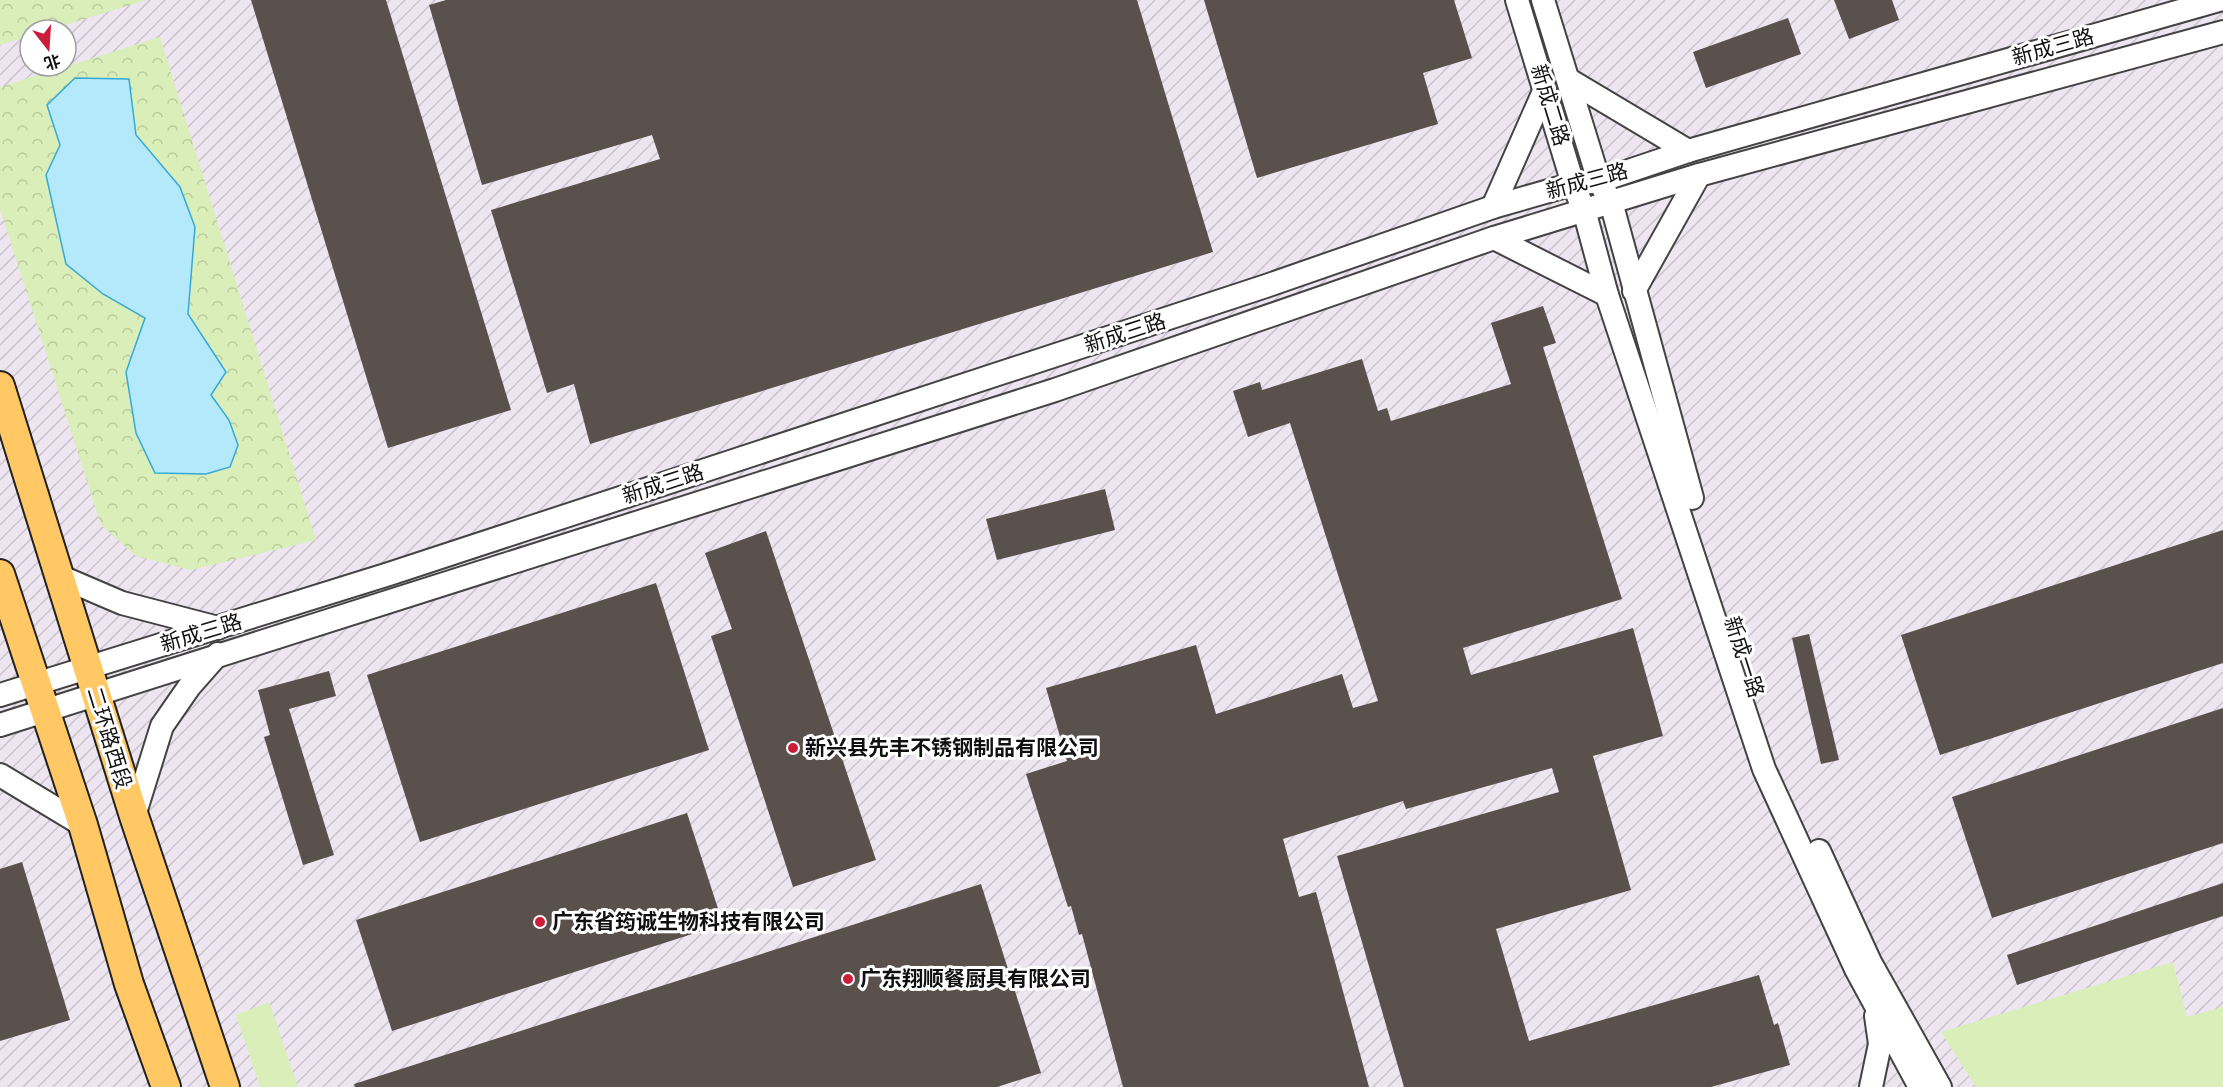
<svg xmlns="http://www.w3.org/2000/svg" width="2223" height="1087" viewBox="0 0 2223 1087" font-family="Spectral,'Noto Sans SC',serif">
	<style>
		.industrial { fill: url(#industrial-furrows); fill-rule: evenodd }
		.grass { fill: #daeeb9 }
		.park { fill: url(#park-crowns) }
		.water { fill: #b4e8fb; stroke: #35a9d7; stroke-width: 1.5 }
		.building { fill: #5a504c }
		.lines { fill: none; stroke-linecap: round; stroke-linejoin: round }
		.tertiary-casing { stroke: #434343; stroke-width: 26 }
		.primary-casing { stroke: #212121; stroke-width: 32 }
		.tertiary { stroke: #fff; stroke-width: 22 }
		.primary { stroke: #ffc864; stroke-width: 28 }
		.poi-dot { fill: #cd1c39; stroke: #fff; stroke-width: 2 }
		.labels { text-anchor: middle; stroke-width: 6; stroke-linejoin: round; paint-order: stroke }
		.street-label { font-size: 21px; fill: #101010; stroke: #fff }
		.poi-label { font-size: 21px; font-weight: bold; fill: #101010; stroke: #fff; text-anchor: start }
	</style>
	<defs>
		<pattern id="industrial-furrows" width="10" height="10" patternUnits="userSpaceOnUse" patternTransform="scale(1.5)"><rect width="10" height="10" fill="#ede5ef"/><path d="M-1 1l2-2M0 10L10 0M9 11l2-2" fill="none" stroke="#cac3cc"/></pattern>
		<pattern id="park-crowns" width="20" height="18" patternUnits="userSpaceOnUse" patternTransform="scale(1.5)"><rect width="20" height="18" fill="#daeeb9"/><path d="M2 6a3 3 0 1 1 6 0M12 15a3 3 0 1 1 6 0" fill="none" stroke="#bacb9e"/></pattern>
	</defs>
	<rect width="100%" height="100%" fill="#fffcf4"/>
	<path class="industrial" d="M 0,0 L 2223,0 L 2223,1087 L 0,1087 ZM 30,30 L 66,30 L 66,66 L 30,66 Z"/>
	<g class="grass">
		<path d="M 2173,962 L 2187,1017 L 2223,1007 L 2223,1087 L 1976,1087 L 1941,1032 Z"/>
		<path d="M 269,1002 L 298,1087 L 260,1087 L 236,1015 Z"/>
	</g>
	<g class="park">
		<path d="M 0,0 L 146,0 L 49,30 L 30,30 L 30,36 L 0,45 Z"/>
		<path d="M 160,37 L 316,540 L 191,570 L 136,556 L 101,525 L 0,209 L 0,87 Z"/>
	</g>
	<path class="water" d="M 75,78 L 129,79 L 136,135 L 180,187 L 195,227 L 188,314 L 226,372 L 211,395 L 229,420 L 238,445 L 230,467 L 206,474 L 155,473 L 136,433 L 126,372 L 145,318 L 103,294 L 66,264 L 46,175 L 60,145 L 47,105 Z"/>
	<g class="building">
		<path d="M 251,0 L 386,0 L 511,410 L 388,448 Z"/>
		<path d="M 446,0 L 1137,0 L 1213,252 L 590,444 L 574,384 L 547,393 L 491,210 L 660,159 L 652,135 L 482,185 L 429,5 Z"/>
		<path d="M 1204,0 L 1454,0 L 1472,58 L 1423,73 L 1438,124 L 1257,178 Z"/>
		<path d="M 1834,0 L 1892,0 L 1899,20 L 1849,39 Z"/>
		<path d="M 1788,18 L 1801,54 L 1706,88 L 1693,52 Z"/>
		<path d="M 1543,306 L 1556,343 L 1543,347 L 1622,599 L 1463,648 L 1471,675 L 1633,628 L 1663,736 L 1593,756 L 1631,890 L 1496,929 L 1529,1041 L 1759,975 L 1774,1025 L 1778,1023 L 1790,1065 L 1711,1087 L 1404,1087 L 1337,856 L 1559,792 L 1552,768 L 1406,809 L 1403,801 L 1283,839 L 1299,897 L 1316,892 L 1369,1087 L 1123,1087 L 1082,934 L 1079,935 L 1071,906 L 1068,907 L 1026,774 L 1067,761 L 1046,688 L 1196,645 L 1216,714 L 1342,674 L 1353,708 L 1378,701 L 1290,423 L 1248,437 L 1233,391 L 1260,382 L 1262,390 L 1362,359 L 1378,411 L 1387,408 L 1391,421 L 1511,384 L 1491,323 Z"/>
		<path d="M 1105,489 L 1115,530 L 997,560 L 986,519 Z"/>
		<path d="M 2223,530 L 2223,663 L 1940,755 L 1901,635 Z"/>
		<path d="M 766,531 L 876,860 L 793,887 L 711,636 L 732,629 L 705,553 Z"/>
		<path d="M 656,583 L 709,750 L 420,842 L 367,675 Z"/>
		<path d="M 1809,634 L 1839,760 L 1821,764 L 1792,638 Z"/>
		<path d="M 329,671 L 336,696 L 289,709 L 334,855 L 303,865 L 264,737 L 270,735 L 258,690 Z"/>
		<path d="M 2223,708 L 2223,843 L 1992,918 L 1952,797 Z"/>
		<path d="M 687,813 L 723,924 L 392,1031 L 356,920 Z"/>
		<path d="M 22,862 L 70,1020 L 0,1041 L 0,869 Z"/>
		<path d="M 2223,883 L 2223,916 L 2017,985 L 2007,955 Z"/>
		<path d="M 981,884 L 1041,1073 L 997,1087 L 355,1087 L 354,1084 Z"/>
	</g>
	<g class="lines">
		<g class="tertiary-casing">
			<g id="tertiary">
				<path d="M 1517,0 L 1573,184 L 1584,210 L 1607,295 L 1764,769 L 1856,969 L 1920,1087"/>
				<path d="M 1543,0 L 1599,181 L 1611,202 L 1692,498"/>
				<path d="M 1569,80 L 1688,151"/>
				<path d="M 1493,207 L 1545,89"/>
				<path d="M 1494,238 L 1607,295"/>
				<path d="M 1634,291 L 1699,175"/>
				<path d="M 59,576 L 122,603 L 218,628"/>
				<path d="M 0,695 L 389,574 L 1266,286 L 1493,207 L 1573,184 L 1599,181 L 1688,151 L 2219,0"/>
				<path d="M 0,725 L 1055,390 L 1494,238 L 1699,175 L 2223,32"/>
				<path d="M 0,775 L 83,825"/>
				<path d="M 134,816 L 162,726 L 189,687 L 218,654"/>
				<path d="M 1819,851 L 1870,962 L 1940,1087"/>
				<path d="M 1871,1087 L 1880,1044 L 1876,1016"/>
			</g>
		</g>
		<g class="primary-casing">
			<g id="primary">
				<path d="M 0,386 L 134,816 L 225,1087"/>
				<path d="M 0,574 L 83,825 L 129,984 L 166,1087"/>
			</g>
		</g>
		<use href="#tertiary" class="tertiary"/>
		<use href="#primary" class="primary"/>
	</g>
	<g class="poi-dot">
		<circle cx="793" cy="748" r="6"/>
		<circle cx="540" cy="922" r="6"/>
		<circle cx="848" cy="979" r="6"/>
	</g>
	<g class="labels">
		<g class="street-label">
			<text transform="translate(2053 47) rotate(-16)" y="7">新成三路</text>
			<text transform="translate(1550 105) rotate(73)" y="7">新成二路</text>
			<text transform="translate(1587 181) rotate(-15)" y="7">新成三路</text>
			<text transform="translate(1125 333) rotate(-18)" y="7">新成三路</text>
			<text transform="translate(663 484) rotate(-18)" y="7">新成三路</text>
			<text transform="translate(201 633) rotate(-17)" y="7">新成三路</text>
			<text transform="translate(1744 657) rotate(72)" y="7">新成一路</text>
			<text transform="translate(109 738) rotate(73)" y="7">二环路西段</text>
		</g>
		<g class="poi-label">
			<text x="805" y="755">新兴县先丰不锈钢制品有限公司</text>
			<text x="552" y="929">广东省筠诚生物科技有限公司</text>
			<text x="860" y="986">广东翔顺餐厨具有限公司</text>
		</g>
	</g>
	<g transform="translate(48 48) rotate(163)"><circle r="28" fill="#ffffff" stroke="#9f9f9f" stroke-width="1.5"/>
	<path d="M0-4.5L10 22L0 15L-10 22Z" fill="#cd1c39"/>
	<text y="-9" font-size="16" font-weight="bold" text-anchor="middle" fill="#101010">北</text>
	</g>
</svg>
